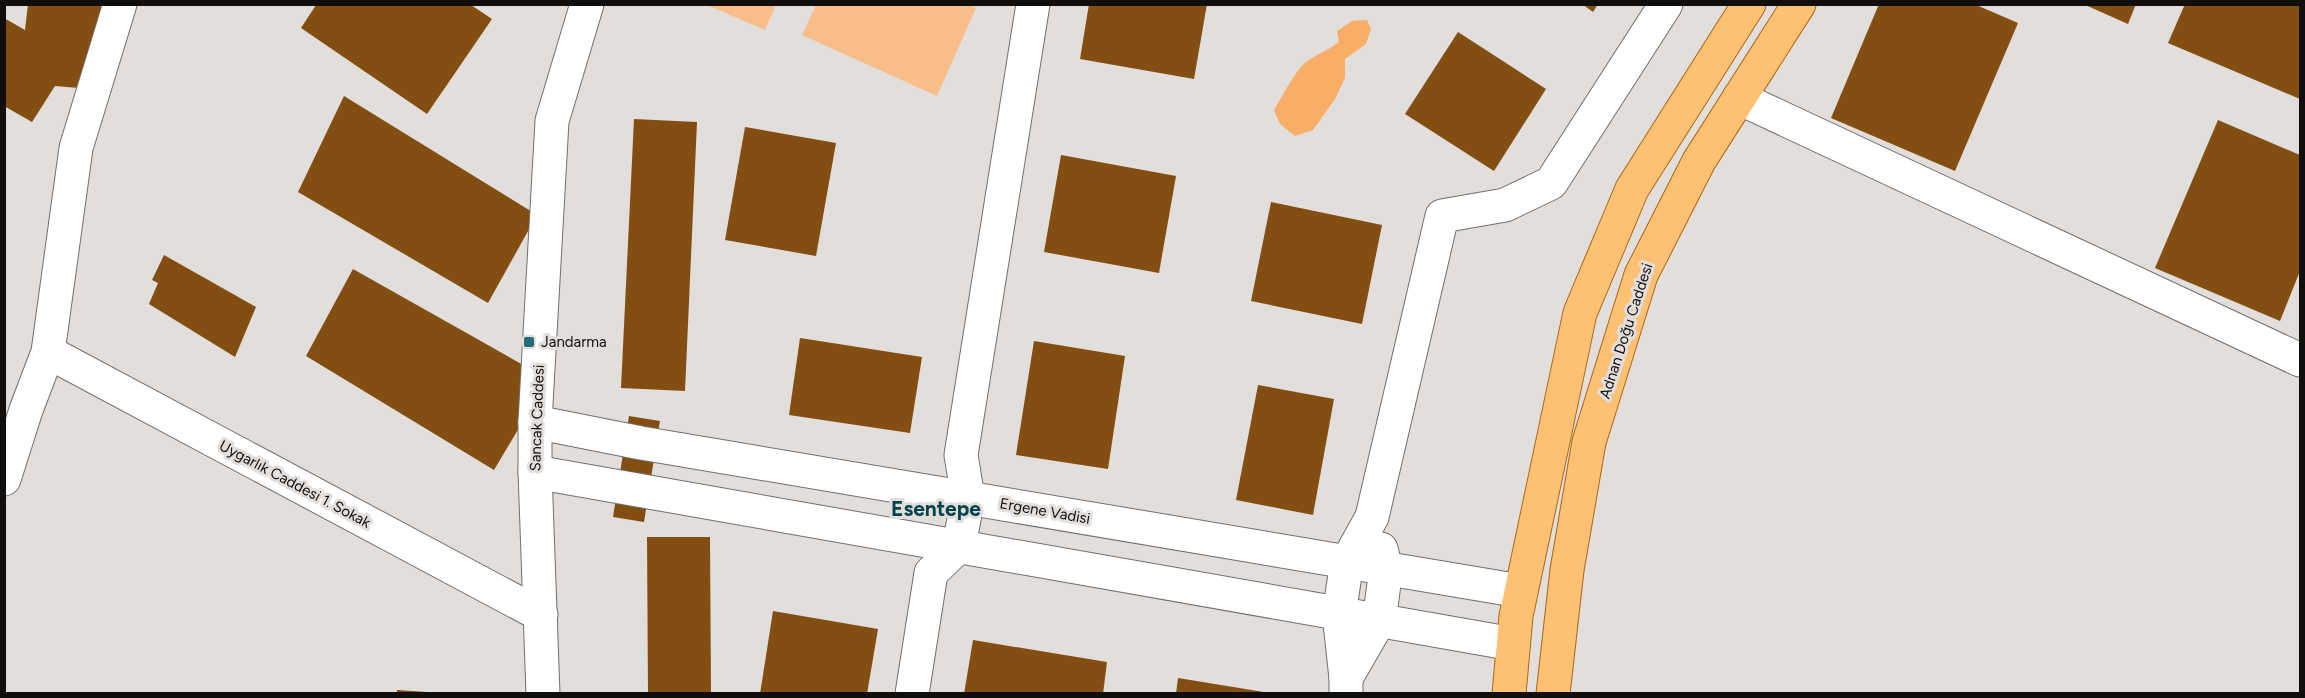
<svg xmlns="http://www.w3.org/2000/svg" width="2305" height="698" viewBox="0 0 2305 698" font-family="Figtree,sans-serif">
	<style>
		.green { fill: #f8be8a }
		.water { fill: #f8ae66 }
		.building { fill: #834e12 }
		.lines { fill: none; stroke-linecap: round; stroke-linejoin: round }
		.street-casing { stroke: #726f6c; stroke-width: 35 }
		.primary-casing { stroke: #ab6713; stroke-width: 35 }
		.street { stroke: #fff; stroke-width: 33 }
		.primary { stroke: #fec173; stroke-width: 33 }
		.poi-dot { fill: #256c7a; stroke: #e2dedb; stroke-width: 2 }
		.labels { text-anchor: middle; stroke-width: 6; stroke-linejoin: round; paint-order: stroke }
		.street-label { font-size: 15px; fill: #100f0e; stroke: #e2dedb }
		.poi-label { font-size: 15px; fill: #100f0e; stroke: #e2dedb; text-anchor: start }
		.district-label { font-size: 21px; font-weight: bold; fill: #05444e; stroke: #e2dedb }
	</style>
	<rect width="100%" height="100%" fill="#e2dedb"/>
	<g class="green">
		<path d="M 707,5 L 776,5 L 765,30 Z"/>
		<path d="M 969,5 L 976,8 L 937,96 L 802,35 L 816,5 Z"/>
	</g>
	<path class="water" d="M 1367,20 L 1371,29 L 1366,44 L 1345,59 L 1345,78 L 1335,99 L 1313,130 L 1295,136 L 1280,124 L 1274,110 C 1282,97 1295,71 1306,62 C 1317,54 1329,50 1339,42 L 1337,31 L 1352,21 Z"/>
	<g class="building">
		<path d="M 28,4 L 106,4 L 91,89 L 55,86 L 32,122 L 4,106 L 4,18 L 25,30 Z"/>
		<path d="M 1089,4 L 1207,4 L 1194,79 L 1080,59 Z"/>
		<path d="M 1582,4 L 1598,4 L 1593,12 Z"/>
		<path d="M 1879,4 L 1974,4 L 2018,23 L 1955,171 L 1831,118 Z"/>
		<path d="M 2083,4 L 2136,4 L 2128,24 Z"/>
		<path d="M 2185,4 L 2300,4 L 2300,99 L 2168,43 Z"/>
		<path d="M 316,5 L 471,5 L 492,19 L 427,114 L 301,28 Z"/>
		<path d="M 1458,32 L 1546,89 L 1494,171 L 1405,114 Z"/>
		<path d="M 344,96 L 537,215 L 488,303 L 298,192 Z"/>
		<path d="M 634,119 L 697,122 L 685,391 L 621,388 Z"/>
		<path d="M 2218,120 L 2300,155 L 2300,271 L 2280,321 L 2155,268 Z"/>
		<path d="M 745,127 L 836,143 L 816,256 L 725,240 Z"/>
		<path d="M 1061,155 L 1176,176 L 1159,273 L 1044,252 Z"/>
		<path d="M 1271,202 L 1382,225 L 1362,324 L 1251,301 Z"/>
		<path d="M 164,255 L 256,307 L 235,357 L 149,304 L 158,283 L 152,280 Z"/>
		<path d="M 353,269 L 548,379 L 494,470 L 306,356 Z"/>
		<path d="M 800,338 L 922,357 L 910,433 L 789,415 Z"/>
		<path d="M 1034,341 L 1125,356 L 1108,469 L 1016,455 Z"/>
		<path d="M 1258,385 L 1334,399 L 1313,515 L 1236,500 Z"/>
		<path d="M 629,416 L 660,421 L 644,522 L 613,517 Z"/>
		<path d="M 647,537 L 710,537 L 711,694 L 648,694 Z"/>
		<path d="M 773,611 L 878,629 L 867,694 L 760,694 Z"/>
		<path d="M 973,640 L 1107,662 L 1103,694 L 964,694 Z"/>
		<path d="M 1178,678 L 1264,692 L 1264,694 L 1176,694 Z"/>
		<path d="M 397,690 L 427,692 L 427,694 L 397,694 Z"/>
	</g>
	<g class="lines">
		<g class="street-casing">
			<g id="street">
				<path d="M 1739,98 L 2300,360"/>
				<path d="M 48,352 L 541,615"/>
				<path d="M 535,422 L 641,443 L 1520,591"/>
				<path d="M 535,472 L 1513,644"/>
				<path d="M 4,479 L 26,410 L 48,352 L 76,148 L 120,4"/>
				<path d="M 1346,678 L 1379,621 L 1386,569 L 1381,549"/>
				<path d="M 543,694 L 535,472 L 535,422 L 552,121 L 587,4"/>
				<path d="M 912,694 L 931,573 L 959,546 L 968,498 L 961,455 L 1033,4"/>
				<path d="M 1346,694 L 1346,678 L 1339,614 L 1347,562 L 1372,517 L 1442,216 L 1505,205 L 1551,183 L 1666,4"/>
			</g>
		</g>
		<g class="primary-casing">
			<g id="primary">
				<path d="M 1509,694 L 1516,616 L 1580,313 L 1632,189 L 1749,4"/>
				<path d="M 1553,694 L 1567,570 L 1589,442 L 1641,275 L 1699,161 L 1799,4"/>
			</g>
		</g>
		<use href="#street" class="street"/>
		<use href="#primary" class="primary"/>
	</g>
	<rect class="poi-dot" x="523" y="336" width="12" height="12" rx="3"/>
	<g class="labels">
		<g class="street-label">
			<text transform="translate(1626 331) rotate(-72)" y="5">Adnan Doğu Caddesi</text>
			<text transform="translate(537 418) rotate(-88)" y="5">Sancak Caddesi</text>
			<text transform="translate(295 484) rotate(28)" y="5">Uygarlık Caddesi 1. Sokak</text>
			<text transform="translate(1045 511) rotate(10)" y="5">Ergene Vadisi</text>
		</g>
		<g class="poi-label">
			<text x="541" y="347">Jandarma</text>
		</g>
		<g class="district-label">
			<text x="936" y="516">Esentepe</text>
		</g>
	</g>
	<rect width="2305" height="698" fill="none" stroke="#100f0e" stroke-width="12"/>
</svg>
